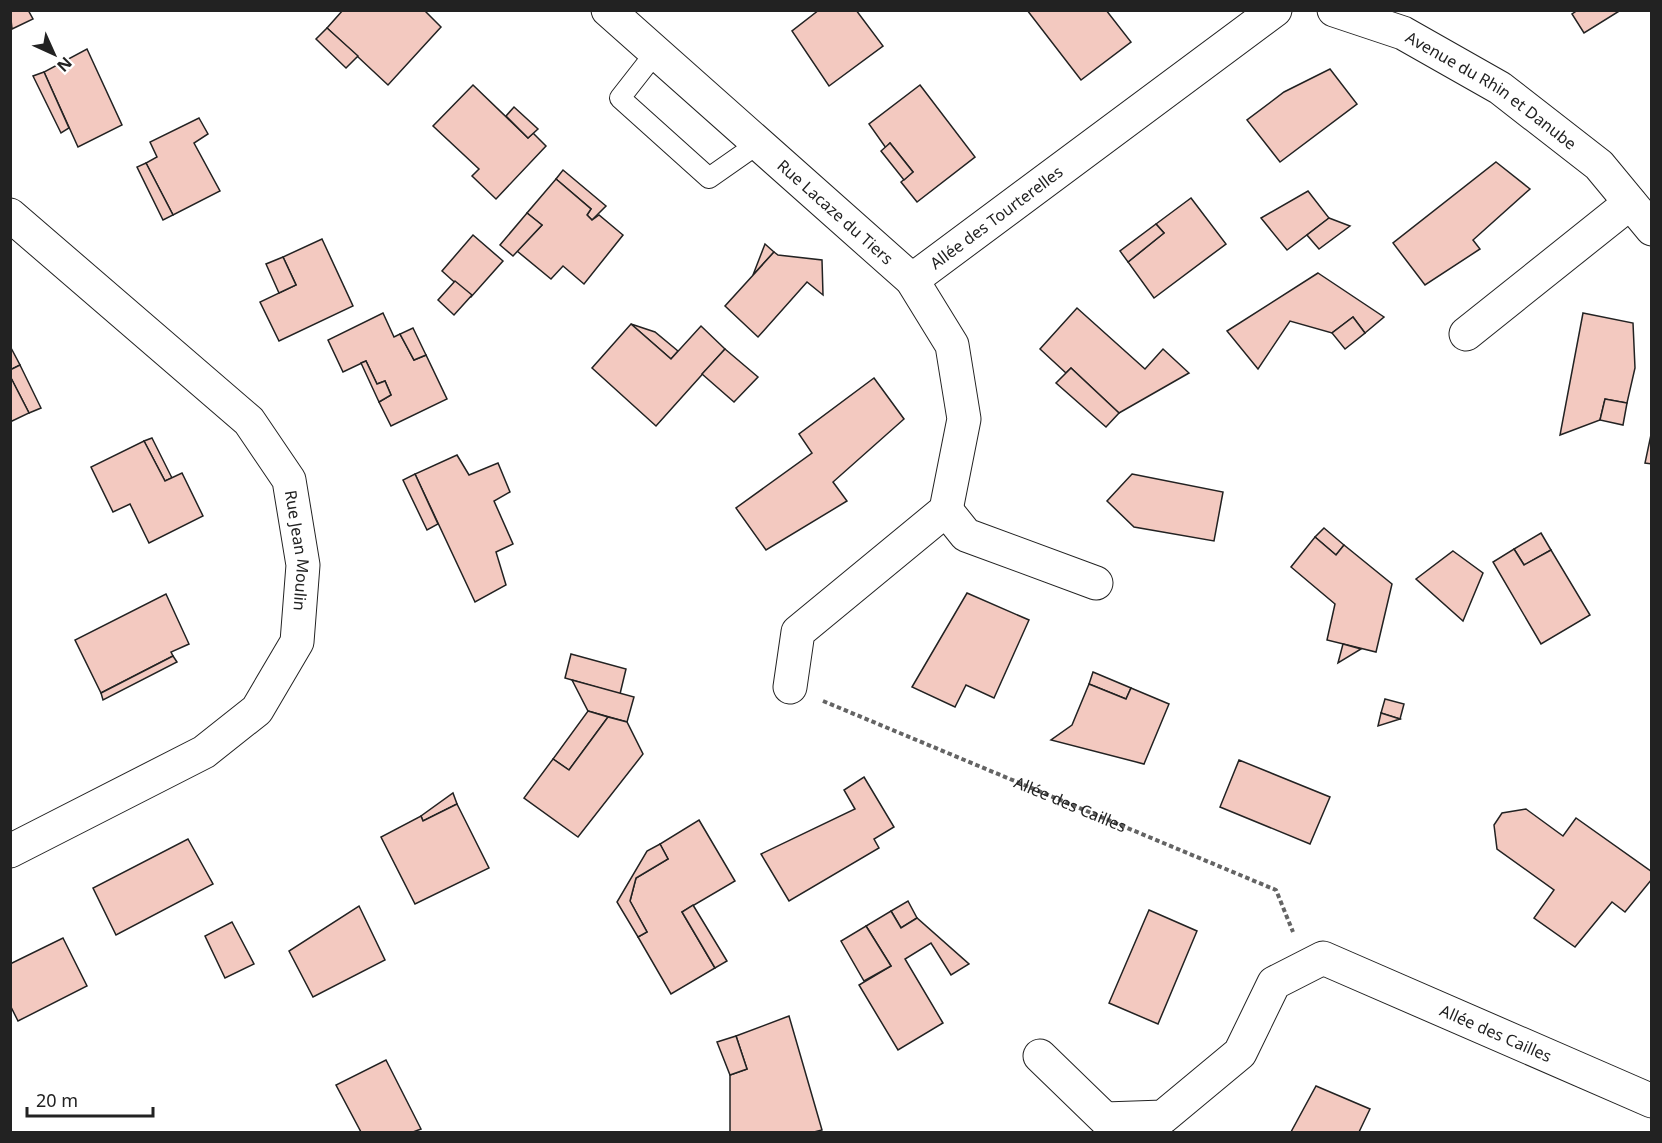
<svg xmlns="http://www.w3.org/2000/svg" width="1662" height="1143" viewBox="0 0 1662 1143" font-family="'Noto Sans',sans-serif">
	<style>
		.building { fill: #f3c9c0; stroke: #222; stroke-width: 1.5 }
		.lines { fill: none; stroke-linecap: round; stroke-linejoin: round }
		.lane-casing { stroke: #222; stroke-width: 22 }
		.street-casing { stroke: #222; stroke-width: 35 }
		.path { stroke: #646464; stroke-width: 4; stroke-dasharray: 4.5 3; stroke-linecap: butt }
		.lane { stroke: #fff; stroke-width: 20 }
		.street { stroke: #fff; stroke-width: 33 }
		.labels { text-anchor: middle; stroke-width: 4.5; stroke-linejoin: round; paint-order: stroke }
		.street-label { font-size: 16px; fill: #222; stroke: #fff }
	</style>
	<rect width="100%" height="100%" fill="#fff"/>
	<g class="building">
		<path d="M 10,10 L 28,10 L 33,19 L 12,29 Z"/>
		<path d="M 343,10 L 424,10 L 441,27 L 388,85 L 327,28 Z"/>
		<path d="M 819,10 L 856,10 L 883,46 L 829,86 L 792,31 Z"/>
		<path d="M 1027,10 L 1106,10 L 1131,42 L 1081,80 Z"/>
		<path d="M 1578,10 L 1621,10 L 1584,33 L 1572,14 Z"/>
		<path d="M 327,28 L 358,56 L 346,68 L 316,39 Z"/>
		<path d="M 87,49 L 122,125 L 78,147 L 44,72 Z"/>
		<path d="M 1330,69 L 1357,104 L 1280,162 L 1247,120 L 1284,92 Z"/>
		<path d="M 44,72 L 69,128 L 61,133 L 33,76 Z"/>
		<path d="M 473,85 L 528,138 L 533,133 L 546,146 L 496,199 L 472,176 L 479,169 L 433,126 Z"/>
		<path d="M 920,85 L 975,157 L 917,202 L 901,182 L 913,172 L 890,143 L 886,148 L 869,124 Z"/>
		<path d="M 514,107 L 538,129 L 528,138 L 506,116 Z"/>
		<path d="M 199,118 L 208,134 L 194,143 L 220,191 L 173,215 L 146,163 L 157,157 L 150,142 Z"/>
		<path d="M 890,143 L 913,172 L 904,180 L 881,151 Z"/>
		<path d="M 1496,162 L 1530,189 L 1473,240 L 1480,249 L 1425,285 L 1393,243 Z"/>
		<path d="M 146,163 L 173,215 L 163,220 L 137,167 Z"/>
		<path d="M 563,170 L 606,206 L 592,220 L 587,215 L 591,209 L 556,179 Z"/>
		<path d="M 556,179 L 591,209 L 587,215 L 592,220 L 599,215 L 623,235 L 584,284 L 563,266 L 551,279 L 517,251 L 542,225 L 527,213 Z"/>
		<path d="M 1308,191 L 1329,218 L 1287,250 L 1261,218 Z"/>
		<path d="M 1191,198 L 1226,244 L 1154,298 L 1128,262 L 1164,233 L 1156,224 Z"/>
		<path d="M 527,213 L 542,225 L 513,256 L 500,245 Z"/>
		<path d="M 1329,218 L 1350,226 L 1319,249 L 1307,235 Z"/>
		<path d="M 1156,224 L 1164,233 L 1128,262 L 1120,251 Z"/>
		<path d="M 473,235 L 503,261 L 471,297 L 442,271 Z"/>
		<path d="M 322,239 L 353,306 L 279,341 L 260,302 L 296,285 L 283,257 Z"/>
		<path d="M 765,244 L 774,252 L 753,275 Z"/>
		<path d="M 774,252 L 778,255 L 822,260 L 823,295 L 807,282 L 758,337 L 725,306 Z"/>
		<path d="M 283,257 L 296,285 L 279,293 L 266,264 Z"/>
		<path d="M 1318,273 L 1384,317 L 1365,333 L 1353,317 L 1332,333 L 1290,321 L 1258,369 L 1227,331 Z"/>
		<path d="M 455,281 L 472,295 L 454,315 L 438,300 Z"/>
		<path d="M 1077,308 L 1145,369 L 1163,349 L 1189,373 L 1119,413 L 1071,368 L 1066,373 L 1040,349 Z"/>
		<path d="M 383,313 L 394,337 L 400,334 L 414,360 L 426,355 L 447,399 L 391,426 L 379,402 L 391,395 L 385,381 L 377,384 L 366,361 L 343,372 L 328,340 Z"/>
		<path d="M 1583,313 L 1633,323 L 1635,368 L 1627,403 L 1605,399 L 1600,420 L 1560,435 Z"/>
		<path d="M 1353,317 L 1365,333 L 1345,349 L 1332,333 Z"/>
		<path d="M 631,324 L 655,332 L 678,351 L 671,359 Z"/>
		<path d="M 631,324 L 671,359 L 701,326 L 725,349 L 656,426 L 592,368 Z"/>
		<path d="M 413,328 L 426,355 L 414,360 L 400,334 Z"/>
		<path d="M 10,346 L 20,365 L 10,370 Z"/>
		<path d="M 725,349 L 758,377 L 734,402 L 702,374 Z"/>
		<path d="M 366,361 L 377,384 L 385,381 L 391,395 L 379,402 L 361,363 Z"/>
		<path d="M 20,365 L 41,408 L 29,413 L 10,376 L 10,370 Z"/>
		<path d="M 1071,368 L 1119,413 L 1106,427 L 1056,383 Z"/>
		<path d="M 10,376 L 29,413 L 10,422 Z"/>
		<path d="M 874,378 L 904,419 L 833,482 L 847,501 L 766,550 L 736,508 L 812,453 L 799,434 Z"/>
		<path d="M 1605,399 L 1627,403 L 1623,425 L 1600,420 Z"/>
		<path d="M 1652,430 L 1652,464 L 1645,463 Z"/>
		<path d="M 152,438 L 172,478 L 165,481 L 144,441 Z"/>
		<path d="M 144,441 L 165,481 L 182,473 L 203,516 L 149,543 L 130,504 L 113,512 L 91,467 Z"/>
		<path d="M 457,455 L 469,475 L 498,463 L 510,492 L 494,501 L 513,544 L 496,552 L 506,585 L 475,602 L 415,474 Z"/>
		<path d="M 415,474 L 438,524 L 427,530 L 403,480 Z"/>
		<path d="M 1132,474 L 1223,492 L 1214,541 L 1134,527 L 1107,501 Z"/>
		<path d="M 1324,528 L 1344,545 L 1336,555 L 1315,537 Z"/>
		<path d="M 1541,533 L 1551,550 L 1524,565 L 1514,549 Z"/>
		<path d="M 1315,537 L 1336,555 L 1344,545 L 1392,584 L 1376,652 L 1327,640 L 1335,604 L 1291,567 Z"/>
		<path d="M 1514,549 L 1524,565 L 1551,550 L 1590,615 L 1541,644 L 1493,562 Z"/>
		<path d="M 1453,551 L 1483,573 L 1463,621 L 1416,579 Z"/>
		<path d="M 967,593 L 1029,620 L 994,698 L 966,685 L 955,707 L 912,687 Z"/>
		<path d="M 166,594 L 189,644 L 171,652 L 173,656 L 101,693 L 75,640 Z"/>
		<path d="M 1343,644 L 1361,649 L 1338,663 Z"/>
		<path d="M 571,654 L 626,669 L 620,694 L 565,678 Z"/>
		<path d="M 173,656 L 177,662 L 103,700 L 101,693 Z"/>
		<path d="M 1093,672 L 1131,688 L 1126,699 L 1089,684 Z"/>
		<path d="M 572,680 L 634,697 L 627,722 L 588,711 Z"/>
		<path d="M 1089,684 L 1126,699 L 1131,688 L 1169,704 L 1144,764 L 1051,740 L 1072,725 Z"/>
		<path d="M 1385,699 L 1404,704 L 1400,719 L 1381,713 Z"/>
		<path d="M 588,711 L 608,717 L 569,770 L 553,759 Z"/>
		<path d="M 1381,713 L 1400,719 L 1378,726 Z"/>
		<path d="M 608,717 L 627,722 L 643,754 L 578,837 L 524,798 L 553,759 L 569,770 Z"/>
		<path d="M 1239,760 L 1330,797 L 1310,844 L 1220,807 Z"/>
		<path d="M 864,777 L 894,827 L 874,839 L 879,848 L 789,901 L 761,854 L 855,809 L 844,790 Z"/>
		<path d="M 453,793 L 457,804 L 423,821 L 421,816 Z"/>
		<path d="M 457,804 L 489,868 L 415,904 L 381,837 L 421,816 L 423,821 Z"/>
		<path d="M 1526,809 L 1563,836 L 1576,818 L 1652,872 L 1652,879 L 1625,912 L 1612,902 L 1575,947 L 1534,918 L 1554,890 L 1497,849 L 1494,825 L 1502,813 Z"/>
		<path d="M 699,820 L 735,881 L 682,912 L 715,968 L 671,994 L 638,937 L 647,932 L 630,901 L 636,878 L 668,859 L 660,844 Z"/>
		<path d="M 188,839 L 213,884 L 116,935 L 93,888 Z"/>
		<path d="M 660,844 L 668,859 L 636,878 L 630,901 L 647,932 L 638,937 L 617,902 L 647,851 Z"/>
		<path d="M 908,901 L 917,918 L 901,928 L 891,911 Z"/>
		<path d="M 693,905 L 727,961 L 715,968 L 682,912 Z"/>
		<path d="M 359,906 L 385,960 L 313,997 L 289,951 Z"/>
		<path d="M 1149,910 L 1197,931 L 1158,1024 L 1109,1003 Z"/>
		<path d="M 891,911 L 901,928 L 917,918 L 969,964 L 951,975 L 931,943 L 905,959 L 943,1023 L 898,1050 L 859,985 L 891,966 L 866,926 Z"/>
		<path d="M 232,922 L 254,964 L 225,978 L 205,936 Z"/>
		<path d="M 866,926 L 891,966 L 864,981 L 841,941 Z"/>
		<path d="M 63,938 L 87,986 L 18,1021 L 10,1005 L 10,964 Z"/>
		<path d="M 789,1016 L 822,1130 L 814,1132 L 730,1132 L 730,1075 L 747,1069 L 736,1036 Z"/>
		<path d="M 736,1036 L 747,1069 L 730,1075 L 717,1042 Z"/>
		<path d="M 386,1060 L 421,1129 L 413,1132 L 361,1132 L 336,1085 Z"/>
		<path d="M 1316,1086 L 1370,1109 L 1359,1132 L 1291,1132 Z"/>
	</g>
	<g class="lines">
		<g class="lane-casing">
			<path id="lane" d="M 656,52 L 620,98 L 709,178 L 759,143"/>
		</g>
		<g class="street-casing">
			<g id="street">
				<path id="s2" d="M 608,10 L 912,280 L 952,345 L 964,419 L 946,510 L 798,632 L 790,687"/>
				<path id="s3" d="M 1334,10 L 1403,33 L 1500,88 L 1599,165 L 1652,229"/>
				<path id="s4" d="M 10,215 L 249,421 L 289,480 L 303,565 L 297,642 L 257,710 L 204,752 L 10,851"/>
				<path id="s5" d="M 912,280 L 1275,10"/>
				<path d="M 1466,334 L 1630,203"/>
				<path d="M 946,510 L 966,535 L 1096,583"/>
				<path id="s6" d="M 1040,1056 L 1105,1119 L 1163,1117 L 1240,1053 L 1274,983 L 1323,958 L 1652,1101"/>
			</g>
		</g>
		<path class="path" id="s1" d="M 823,701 L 1276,890 L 1293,932"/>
		<use href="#lane" class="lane"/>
		<use href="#street" class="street"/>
	</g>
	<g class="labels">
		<g class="street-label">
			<text dy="6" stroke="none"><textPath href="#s3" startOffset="178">Avenue du Rhin et Danube</textPath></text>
			<text dy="6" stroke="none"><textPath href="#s2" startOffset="304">Rue Lacaze du Tiers</textPath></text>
			<text dy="6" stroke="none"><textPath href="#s5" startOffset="105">Allée des Tourterelles</textPath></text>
			<text dy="6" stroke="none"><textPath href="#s4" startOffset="458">Rue Jean Moulin</textPath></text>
			<text dy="6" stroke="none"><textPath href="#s1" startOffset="268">Allée des Cailles</textPath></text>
			<text dy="6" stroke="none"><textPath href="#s6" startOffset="570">Allée des Cailles</textPath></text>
		</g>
	</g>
	<rect width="1662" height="1143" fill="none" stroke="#222222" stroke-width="24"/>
	<g transform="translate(54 54) rotate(135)" stroke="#ffffff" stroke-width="4.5" paint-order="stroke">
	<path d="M0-4.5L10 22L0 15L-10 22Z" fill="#222222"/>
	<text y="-9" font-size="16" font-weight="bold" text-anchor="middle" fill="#222222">N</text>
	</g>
	<path d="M27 1107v9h126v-9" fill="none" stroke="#222222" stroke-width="3"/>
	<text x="36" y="1107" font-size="18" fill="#222222" stroke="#ffffff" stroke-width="4.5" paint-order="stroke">20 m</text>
</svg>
